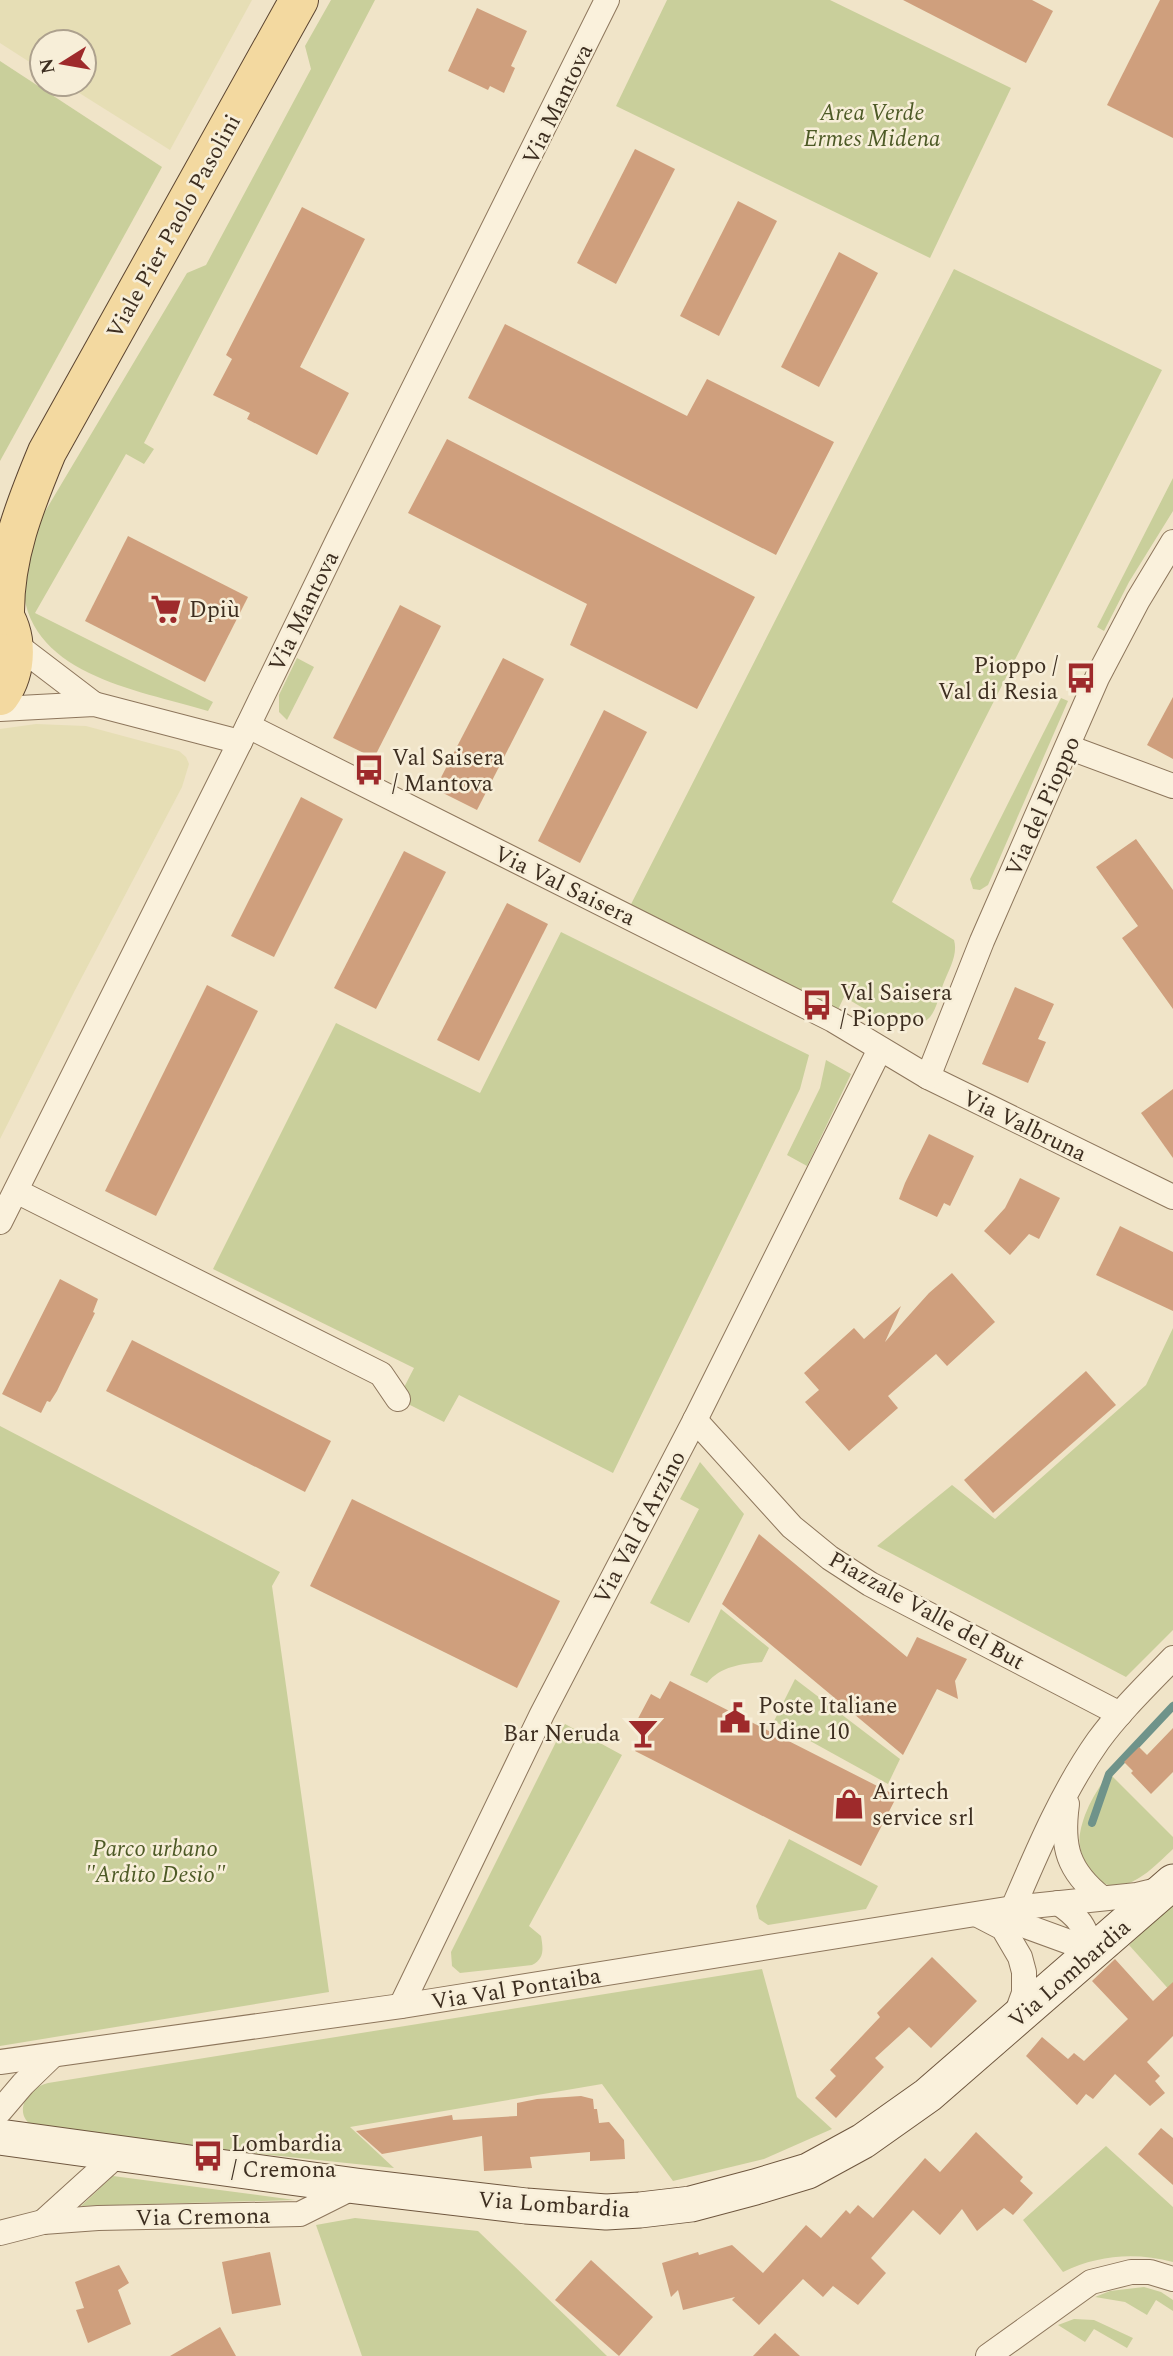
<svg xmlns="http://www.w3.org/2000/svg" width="1173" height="2356" viewBox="0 0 1173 2356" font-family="Spectral,serif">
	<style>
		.farmland { fill: #e6deb5 }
		.green { fill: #c9cf9b }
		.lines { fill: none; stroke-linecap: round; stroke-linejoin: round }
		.stream { stroke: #6f938a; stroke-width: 8 }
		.building { fill: #cf9f7d }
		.street-casing { stroke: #8d765c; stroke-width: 26 }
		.secondary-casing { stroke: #6f573f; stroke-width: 37 }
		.primary-casing { stroke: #5b4430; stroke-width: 40 }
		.street { stroke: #faf1dc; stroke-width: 24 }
		.secondary { stroke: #faf1dc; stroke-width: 35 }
		.primary { stroke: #f3d9a0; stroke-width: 38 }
		.labels { text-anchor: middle; stroke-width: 5; stroke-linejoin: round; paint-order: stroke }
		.street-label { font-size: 23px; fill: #3d2e20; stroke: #f7eed8 }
		.park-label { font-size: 23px; font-style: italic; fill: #4d5a26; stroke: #f7eed8 }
		.poi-label { font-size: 23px; fill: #3d2e20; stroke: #f7eed8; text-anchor: start }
	</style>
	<rect width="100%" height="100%" fill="#f0e4c8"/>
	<g class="farmland">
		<path d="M 0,0 L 252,0 L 170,150 L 65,84 L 84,84 L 84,42 L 42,42 L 42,70 L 0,43 Z"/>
		<path d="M 36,724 L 86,726 L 179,751 L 186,757 L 189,764 L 182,787 L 74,992 L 0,1139 L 0,729 Z"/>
	</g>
	<g class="green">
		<path d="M 331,0 L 375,0 L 144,443 L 154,449 L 144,464 L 126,454 L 35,613 L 213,702 L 208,711 C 135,689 17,674 23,572 C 24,558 30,543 34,530 L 187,273 L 206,265 L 311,69 L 305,46 Z"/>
		<path d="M 667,0 L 830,0 L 1011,88 L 930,258 L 616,106 Z"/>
		<path d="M 0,61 L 162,167 L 0,461 Z"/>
		<path d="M 954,269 L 1162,370 L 892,902 L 954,940 C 958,954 950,968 944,982 C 940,992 937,1009 930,1017 C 909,1040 865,1008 844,997 L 833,1020 L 626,914 Z"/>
		<path d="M 1173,478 L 1173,511 L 1129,582 L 1104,631 L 1097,627 Z"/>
		<path d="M 297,658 L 314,667 L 287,720 L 279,712 L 279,695 Z"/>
		<path d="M 1061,698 L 1068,701 L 988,885 L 980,890 L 973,889 L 970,879 Z"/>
		<path d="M 561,932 L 809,1055 L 800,1089 L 613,1473 L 459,1395 L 444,1422 L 398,1399 L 414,1368 L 213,1269 L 336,1023 L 480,1093 Z"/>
		<path d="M 826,1060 L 851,1074 L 807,1166 L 787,1155 L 820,1088 Z"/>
		<path d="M 1173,1328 L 1173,1630 L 1126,1677 L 877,1546 L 952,1485 L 995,1519 L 1146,1385 Z"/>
		<path d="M 0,1426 L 280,1572 L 272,1586 L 329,1992 L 0,2046 Z"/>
		<path d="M 700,1462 L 744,1514 L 689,1623 L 650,1603 L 699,1509 L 680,1499 Z"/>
		<path d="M 721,1609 L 769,1648 L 762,1662 C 741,1664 721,1666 707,1683 L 690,1675 Z"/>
		<path d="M 795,1679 L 900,1759 L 888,1784 L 774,1721 Z"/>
		<path d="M 1173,1701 L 1173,1706 L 1110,1774 L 1173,1837 L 1173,1849 C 1158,1863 1138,1885 1116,1886 C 1097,1887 1082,1863 1080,1846 C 1078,1836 1082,1824 1085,1815 C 1101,1773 1144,1734 1173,1701 Z"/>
		<path d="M 565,1724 L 622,1755 L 529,1926 L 541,1936 C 543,1948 545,1959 532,1965 L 460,1973 L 452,1966 L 451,1952 Z"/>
		<path d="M 789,1839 L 878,1886 L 866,1909 L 768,1925 L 759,1919 L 756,1906 Z"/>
		<path d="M 1173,1904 L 1173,1994 L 1129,1945 Z"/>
		<path d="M 762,1969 L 797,2097 L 832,2129 L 764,2159 L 673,2181 L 602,2084 L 350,2127 L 394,2168 L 53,2132 C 46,2130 36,2129 31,2125 C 12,2110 30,2087 48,2083 Z"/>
		<path d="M 1106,2146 L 1173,2207 L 1173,2262 C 1135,2252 1098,2255 1063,2272 L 1023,2220 Z"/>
		<path d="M 113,2176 L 295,2200 L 81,2206 Z"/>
		<path d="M 355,2218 L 478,2231 L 607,2356 L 362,2356 L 316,2225 Z"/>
		<path d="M 1144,2287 L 1161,2292 L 1173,2300 L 1173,2311 L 1156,2300 L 1147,2315 L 1125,2302 L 1095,2297 L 1110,2291 Z"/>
		<path d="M 1074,2319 L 1094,2320 L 1133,2338 L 1127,2348 L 1094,2329 L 1085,2342 L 1058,2325 Z"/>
	</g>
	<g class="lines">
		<path class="stream" d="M 1092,1823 L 1109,1774 L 1173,1706"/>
	</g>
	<g class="building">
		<path d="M 903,0 L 1032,0 L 1053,11 L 1026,63 Z"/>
		<path d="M 1160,0 L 1173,0 L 1173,138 L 1107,105 Z"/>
		<path d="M 477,8 L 527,31 L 511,66 L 515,68 L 504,93 L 490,86 L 488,90 L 448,71 Z"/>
		<path d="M 635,149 L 675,169 L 616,284 L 577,263 Z"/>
		<path d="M 738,201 L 777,221 L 719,336 L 680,316 Z"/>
		<path d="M 302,207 L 365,239 L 300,367 L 349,393 L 317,455 L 247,419 L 250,413 L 213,395 L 232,359 L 226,355 Z"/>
		<path d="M 839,252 L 878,273 L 819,387 L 781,367 Z"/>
		<path d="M 505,324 L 687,416 L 707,379 L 834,442 L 776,555 L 468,398 Z"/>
		<path d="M 447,439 L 755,597 L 697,709 L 570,645 L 587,604 L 408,513 Z"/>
		<path d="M 128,536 L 248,597 L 205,682 L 85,621 Z"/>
		<path d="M 400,605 L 441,626 L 374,758 L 333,738 Z"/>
		<path d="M 503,658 L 544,679 L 477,810 L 435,789 Z"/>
		<path d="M 1173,697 L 1173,759 L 1147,745 Z"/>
		<path d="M 604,710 L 647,732 L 580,863 L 538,841 Z"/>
		<path d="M 301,797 L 343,819 L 274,957 L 231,936 Z"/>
		<path d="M 1136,839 L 1173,890 L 1173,1009 L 1122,938 L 1138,926 L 1096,867 Z"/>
		<path d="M 404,851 L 446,872 L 376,1009 L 334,988 Z"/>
		<path d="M 507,903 L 548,924 L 479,1061 L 437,1040 Z"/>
		<path d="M 207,985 L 258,1011 L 156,1216 L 105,1191 Z"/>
		<path d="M 1015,987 L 1054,1004 L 1038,1039 L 1046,1042 L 1028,1083 L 982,1064 Z"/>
		<path d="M 1173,1089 L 1173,1158 L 1141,1113 Z"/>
		<path d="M 929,1134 L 974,1156 L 950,1206 L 944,1203 L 937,1217 L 899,1199 L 905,1183 Z"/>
		<path d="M 1020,1178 L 1060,1198 L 1039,1239 L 1029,1234 L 1010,1255 L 984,1231 L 1005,1208 Z"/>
		<path d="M 1120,1226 L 1173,1252 L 1173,1311 L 1096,1275 Z"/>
		<path d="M 952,1273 L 995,1322 L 947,1366 L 936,1354 L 888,1396 L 898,1408 L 849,1451 L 805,1402 L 819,1390 L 804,1373 L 854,1328 L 864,1339 L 901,1306 L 885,1342 L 929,1293 Z"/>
		<path d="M 60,1279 L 98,1299 L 93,1312 L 95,1313 L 67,1370 L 57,1391 L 50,1402 L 47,1401 L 41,1413 L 2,1394 Z"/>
		<path d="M 132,1340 L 331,1441 L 305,1492 L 106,1391 Z"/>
		<path d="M 1086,1371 L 1116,1405 L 993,1513 L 964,1480 Z"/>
		<path d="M 352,1499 L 560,1601 L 517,1688 L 310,1586 Z"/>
		<path d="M 759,1534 L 907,1657 L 917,1637 L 967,1659 L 955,1681 L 958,1699 L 937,1689 L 903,1755 L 722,1604 Z"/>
		<path d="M 670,1681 L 897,1796 L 861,1866 L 635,1751 L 643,1733 L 633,1728 L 651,1694 L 660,1699 Z"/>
		<path d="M 1173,1728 L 1173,1772 L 1151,1794 L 1131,1773 L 1133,1771 L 1124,1762 L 1139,1747 L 1147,1755 Z"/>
		<path d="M 932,1957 L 977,2001 L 931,2048 L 909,2027 L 875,2058 L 884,2067 L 836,2118 L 815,2098 L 836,2076 L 830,2070 L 880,2017 L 877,2013 Z"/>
		<path d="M 1115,1959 L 1153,2001 L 1173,1982 L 1173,2036 L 1147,2062 L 1160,2076 L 1155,2081 L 1165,2093 L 1150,2106 L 1115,2074 L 1093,2099 L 1086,2094 L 1077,2105 L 1026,2056 L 1042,2037 L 1068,2059 L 1074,2053 L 1084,2061 L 1128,2019 L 1092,1981 Z"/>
		<path d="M 581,2096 L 593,2099 L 594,2109 L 597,2109 L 599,2123 L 609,2122 L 624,2140 L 625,2159 L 590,2161 L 590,2152 L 530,2157 L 532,2168 L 484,2171 L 482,2136 L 382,2154 L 356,2131 L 452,2115 L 453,2120 L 517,2116 L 517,2103 L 537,2099 Z"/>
		<path d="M 1161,2128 L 1173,2138 L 1173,2185 L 1138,2154 Z"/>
		<path d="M 976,2132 L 1023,2177 L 1020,2181 L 1033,2193 L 1013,2215 L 1004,2208 L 977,2231 L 962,2209 L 940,2235 L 913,2210 L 871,2258 L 886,2273 L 858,2305 L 833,2286 L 823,2297 L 803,2279 L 759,2325 L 732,2300 L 735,2297 L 683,2310 L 678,2290 L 671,2297 L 662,2263 L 698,2252 L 699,2255 L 732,2245 L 763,2273 L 806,2225 L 821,2238 L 846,2210 L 850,2214 L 858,2205 L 873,2218 L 925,2158 L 940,2172 Z"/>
		<path d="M 270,2252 L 281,2305 L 232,2314 L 222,2262 Z"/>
		<path d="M 591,2260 L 653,2317 L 619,2356 L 555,2300 Z"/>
		<path d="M 119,2265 L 129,2283 L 118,2290 L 131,2324 L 88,2343 L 76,2310 L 84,2308 L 75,2282 Z"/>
		<path d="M 220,2327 L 236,2356 L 170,2356 Z"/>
		<path d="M 775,2333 L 800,2356 L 753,2356 Z"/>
	</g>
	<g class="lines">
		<g class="street-casing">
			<g id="street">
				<path d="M 14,643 L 94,704"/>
				<path d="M 0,709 L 94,704 L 240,742"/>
				<path d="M 248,726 L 833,1020 L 928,1077 L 1173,1197"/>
				<path d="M 1068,747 L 1173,786"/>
				<path d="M 928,1077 L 982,941 L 1097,678 L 1138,600 L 1173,542"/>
				<path d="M 16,1191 L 381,1374 L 398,1399"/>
				<path d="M 0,1222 L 240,742 L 339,538 L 607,0"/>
				<path d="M 695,1420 L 792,1527 L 830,1558 L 870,1584 L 1120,1714"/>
				<path d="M 1067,1804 C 1061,1847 1068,1871 1102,1898"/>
				<path d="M 1058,1903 C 1080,1917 1084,1927 1094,1951"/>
				<path d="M 1013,1908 C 1037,1852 1062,1792 1098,1741 C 1120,1711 1147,1685 1173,1658"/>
				<path d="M 978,1915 L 1003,1928 L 1020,1957 L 1024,1972 L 1024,1993 L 1015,2018"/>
				<path d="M 989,1917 L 1009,1920 L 1094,1951"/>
				<path d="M 401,2006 L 542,1714 L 695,1420 L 880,1049"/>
				<path d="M 0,2062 L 401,2006 L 1013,1908 L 1137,1895 L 1162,1889"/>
				<path d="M 0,2111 L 23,2084 L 53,2055"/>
				<path d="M 43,2222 L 117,2155"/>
				<path d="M 0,2233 L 43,2222 L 98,2218 L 300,2214 L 356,2186"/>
				<path d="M 988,2356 L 1091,2282 L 1131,2272 L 1150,2272 L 1173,2279"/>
			</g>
		</g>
		<g class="secondary-casing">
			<path id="secondary" d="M 0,2137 L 356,2186 L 526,2206 L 606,2212 L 640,2210 L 691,2204 L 755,2187 L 808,2171 L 863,2141 L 928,2095 L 1173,1882"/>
		</g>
		<g class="primary-casing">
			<g id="primary">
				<path d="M 0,609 C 19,635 18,670 0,696"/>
				<path d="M 5,616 C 4,557 25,505 47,452 L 299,0"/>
			</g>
		</g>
		<use href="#street" class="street"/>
		<use href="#secondary" class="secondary"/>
		<use href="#primary" class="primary"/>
	</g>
	<defs>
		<g id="supermarket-bare" transform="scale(2.415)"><path d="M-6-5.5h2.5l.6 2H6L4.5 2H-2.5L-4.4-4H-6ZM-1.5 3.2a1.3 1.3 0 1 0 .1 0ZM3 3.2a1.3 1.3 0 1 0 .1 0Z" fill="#9e2a2b" stroke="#f7eed8" stroke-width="2.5" paint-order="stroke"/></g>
		<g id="bus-bare" transform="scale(2.415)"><path d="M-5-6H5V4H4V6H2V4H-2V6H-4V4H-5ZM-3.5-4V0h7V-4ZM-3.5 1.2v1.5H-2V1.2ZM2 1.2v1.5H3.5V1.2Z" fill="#9e2a2b" stroke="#f7eed8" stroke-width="2.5" paint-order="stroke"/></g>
		<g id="civic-bare" transform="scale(2.415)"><path d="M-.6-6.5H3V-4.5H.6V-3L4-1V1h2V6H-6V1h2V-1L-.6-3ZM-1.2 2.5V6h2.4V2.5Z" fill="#9e2a2b" stroke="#f7eed8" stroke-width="2.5" paint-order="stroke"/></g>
		<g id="bar-bare" transform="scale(2.415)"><path d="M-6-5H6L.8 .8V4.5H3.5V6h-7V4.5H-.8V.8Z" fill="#9e2a2b" stroke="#f7eed8" stroke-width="2.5" paint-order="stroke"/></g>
		<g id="shop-bare" transform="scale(2.415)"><path d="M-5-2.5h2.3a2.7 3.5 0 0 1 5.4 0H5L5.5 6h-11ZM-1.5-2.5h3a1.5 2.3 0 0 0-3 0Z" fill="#9e2a2b" stroke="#f7eed8" stroke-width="2.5" paint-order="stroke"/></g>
	</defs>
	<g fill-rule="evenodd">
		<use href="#supermarket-bare" x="166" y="609"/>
		<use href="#bus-bare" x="1081" y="678"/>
		<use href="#bus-bare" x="369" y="770"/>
		<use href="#bus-bare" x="817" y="1005"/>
		<use href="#civic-bare" x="735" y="1718"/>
		<use href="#bar-bare" x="643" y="1733"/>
		<use href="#shop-bare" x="849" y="1804"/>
		<use href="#bus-bare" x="208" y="2156"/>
	</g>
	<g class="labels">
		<g class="street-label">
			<text transform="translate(557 104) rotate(-64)" y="8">Via Mantova</text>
			<text transform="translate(173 226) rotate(-61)" y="8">Viale Pier Paolo Pasolini</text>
			<text transform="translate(303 611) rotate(-64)" y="8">Via Mantova</text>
			<text transform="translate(1042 806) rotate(-66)" y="8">Via del Pioppo</text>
			<text transform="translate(565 885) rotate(26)" y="8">Via Val Saisera</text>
			<text transform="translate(1025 1125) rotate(26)" y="8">Via Valbruna</text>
			<text transform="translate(639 1527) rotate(-62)" y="8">Via Val d'Arzino</text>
			<text transform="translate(927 1610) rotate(29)" y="8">Piazzale Valle del But</text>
			<text transform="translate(1069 1973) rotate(-41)" y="8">Via Lombardia</text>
			<text transform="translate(516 1988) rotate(-9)" y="8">Via Val Pontaiba</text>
			<text transform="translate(554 2204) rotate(4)" y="8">Via Lombardia</text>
			<text transform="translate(203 2216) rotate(-1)" y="8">Via Cremona</text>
		</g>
		<g class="park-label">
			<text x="872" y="120">Area Verde<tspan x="872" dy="26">Ermes Midena</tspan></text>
			<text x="155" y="1856">Parco urbano<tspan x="155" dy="26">"Ardito Desio"</tspan></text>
		</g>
		<g class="poi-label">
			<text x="189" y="617">Dpiù</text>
			<text x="1058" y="673" text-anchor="end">Pioppo /<tspan x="1058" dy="26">Val di Resia</tspan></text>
			<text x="392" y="765">Val Saisera<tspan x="392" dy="26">/ Mantova</tspan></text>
			<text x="840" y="1000">Val Saisera<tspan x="840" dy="26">/ Pioppo</tspan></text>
			<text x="758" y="1713">Poste Italiane<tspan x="758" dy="26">Udine 10</tspan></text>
			<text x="620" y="1741" text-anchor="end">Bar Neruda</text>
			<text x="872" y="1799">Airtech<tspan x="872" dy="26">service srl</tspan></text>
			<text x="231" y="2151">Lombardia<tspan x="231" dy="26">/ Cremona</tspan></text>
		</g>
	</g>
	<g transform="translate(63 63) rotate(259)"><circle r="33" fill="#f7eed8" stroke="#ada18e" stroke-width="2"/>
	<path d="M0-5L12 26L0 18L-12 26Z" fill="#9e2a2b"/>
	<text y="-10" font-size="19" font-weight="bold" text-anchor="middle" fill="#3d2e20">N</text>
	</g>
</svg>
